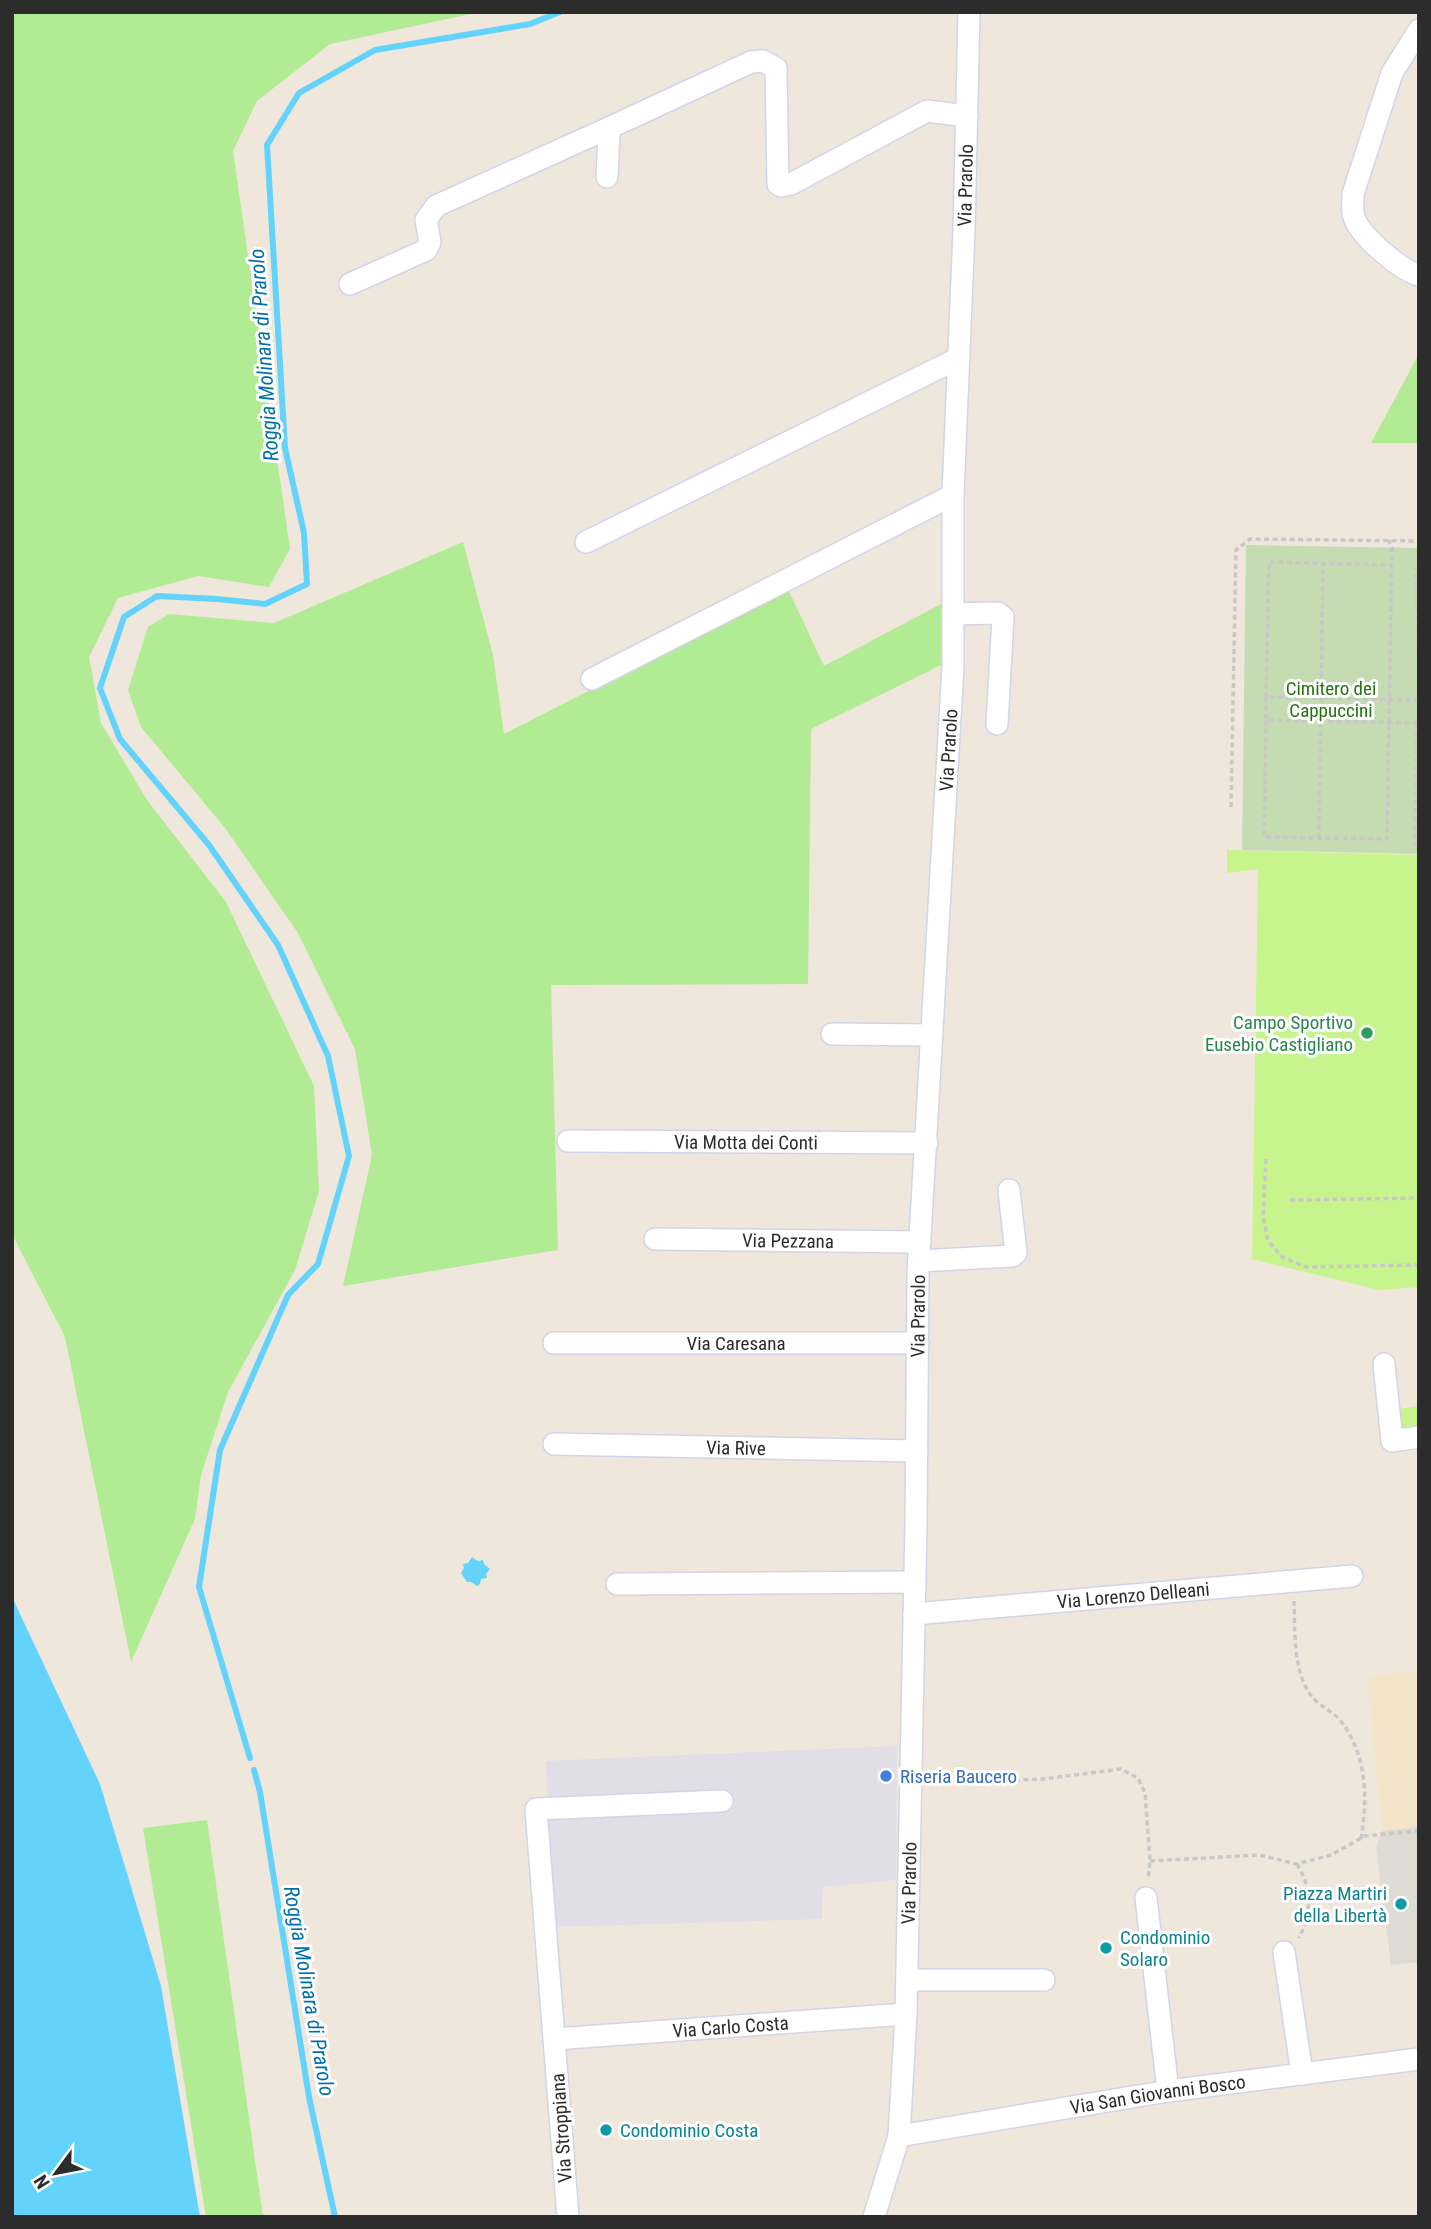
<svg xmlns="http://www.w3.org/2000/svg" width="1431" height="2229" viewBox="0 0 1431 2229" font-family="'Roboto Condensed',sans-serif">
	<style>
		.industrial { fill: #e0dee7 }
		.education { fill: #f2e5ca }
		.green { fill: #b1eb93 }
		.cemetery { fill: #c5dbb1 }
		.pitch { fill: #c8f48e }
		.plaza { fill: #dedad4 }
		.water { fill: #64d3fc }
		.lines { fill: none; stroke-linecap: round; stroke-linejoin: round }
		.stream { stroke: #64d3fc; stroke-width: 6 }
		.minor-casing { stroke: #d1d5e6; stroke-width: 24 }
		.path { stroke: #c8c8c8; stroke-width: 3.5; stroke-dasharray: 5 3.5; stroke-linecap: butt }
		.minor { stroke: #fff; stroke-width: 21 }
		.leisure-dot { fill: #2e9e5b; stroke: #fff; stroke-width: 2.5 }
		.shop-dot { fill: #3f7fe0; stroke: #fff; stroke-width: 2.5 }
		.culture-dot { fill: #0f9aa8; stroke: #fff; stroke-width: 2.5 }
		.labels { text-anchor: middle; stroke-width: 6; stroke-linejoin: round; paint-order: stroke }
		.street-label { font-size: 19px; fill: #2c2c2c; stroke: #fff }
		.park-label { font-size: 19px; fill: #267212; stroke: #fff }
		.leisure-label { font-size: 19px; fill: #27864d; stroke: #fff; text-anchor: end }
		.shop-label { font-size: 19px; fill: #366cbe; stroke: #fff; text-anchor: start }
		.culture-label { font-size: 19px; fill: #0d838f; stroke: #fff; text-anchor: start }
		.water-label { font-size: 21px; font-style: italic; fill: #0070ab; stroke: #fff }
	</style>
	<rect width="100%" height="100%" fill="#efe7dc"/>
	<path class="industrial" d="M 897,1746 L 896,1880 L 823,1887 L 822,1919 L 554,1927 L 546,1761 Z"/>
	<path class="education" d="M 1419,1671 L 1419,1827 L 1382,1831 L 1367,1676 Z"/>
	<g class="green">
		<path d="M 12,12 L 480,12 L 330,44 L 257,101 L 233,151 L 290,549 L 269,587 L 198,576 L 118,598 L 89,657 L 101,723 L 147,800 L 226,902 L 314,1086 L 319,1191 L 295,1270 L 228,1392 L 201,1475 L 195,1519 L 131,1662 L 65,1337 L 12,1234 Z"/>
		<path d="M 1419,354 L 1419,443 L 1371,443 Z"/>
		<path d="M 463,542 L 493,655 L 504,734 L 788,589 L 824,666 L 941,604 L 941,665 L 811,729 L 808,984 L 551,985 L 558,1250 L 343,1286 L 372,1155 L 355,1049 L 298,933 L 225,828 L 141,727 L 128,690 L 148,627 L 169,614 L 274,623 Z"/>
		<path d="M 207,1820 L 263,2217 L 206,2217 L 143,1828 Z"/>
	</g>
	<path class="cemetery" d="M 1246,545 L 1419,548 L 1419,854 L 1242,850 Z"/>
	<g class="pitch">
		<path d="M 1227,850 L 1419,855 L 1419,1287 L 1379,1290 L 1252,1259 L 1258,869 L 1227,873 Z"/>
		<path d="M 1419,1406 L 1419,1436 L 1402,1438 L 1393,1410 Z"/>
	</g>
	<path class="plaza" d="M 1419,1827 L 1419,1962 L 1391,1965 L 1376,1846 L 1382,1831 Z"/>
	<g class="water">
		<path d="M 472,1557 L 478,1561 L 483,1560 L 484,1564 L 490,1569 L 486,1574 L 487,1578 L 481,1579 L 480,1584 L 477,1586 L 471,1582 L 467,1582 L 461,1573 L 464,1568 L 463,1564 L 468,1563 Z"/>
		<path d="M 12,1597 L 100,1784 L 161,1986 L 200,2217 L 12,2217 Z"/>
	</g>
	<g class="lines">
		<g class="stream">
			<path d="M 250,1758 L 199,1587 L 220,1450 L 288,1295 L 318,1264 L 349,1156 L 328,1056 L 278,945 L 209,845 L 120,739 L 100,688 L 124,617 L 157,596 L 217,599 L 265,604 L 307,584 L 304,533 L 285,448 L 267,145 L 299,93 L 375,50 L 530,24 L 560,12"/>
			<path d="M 254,1770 L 260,1792 L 309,2097 L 335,2217"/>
		</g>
		<g class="minor-casing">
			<g id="minor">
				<path d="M 1419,30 L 1392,73 L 1353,194 C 1353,203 1351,213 1356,222 C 1364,238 1401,271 1419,275"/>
				<path d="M 607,177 L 609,133 L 611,127 L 751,62 L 763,61 L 776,68 L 778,184 L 781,186 L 791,184 L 927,111 L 967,116"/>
				<path d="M 350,284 L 426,250 L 430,242 L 426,220 L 436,206 L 611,127"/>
				<path d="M 586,542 L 959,358"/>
				<path d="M 953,614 L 998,613 L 1003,617 L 997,724"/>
				<path d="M 592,679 L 953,495"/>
				<path d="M 832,1034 L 932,1035"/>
				<path id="s1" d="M 568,1141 L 927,1143"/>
				<path id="s2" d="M 655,1239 L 920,1242"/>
				<path d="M 919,1261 L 1012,1256 L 1016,1253 L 1009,1190"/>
				<path id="s3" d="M 554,1343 L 918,1343"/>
				<path d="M 1384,1364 L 1392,1441 L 1419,1437"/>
				<path id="s4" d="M 554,1444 L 917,1451"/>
				<path d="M 617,1584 L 915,1582"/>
				<path id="s5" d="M 914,1614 L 1352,1576"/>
				<path d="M 1146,1898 L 1168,2091"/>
				<path d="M 1284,1952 L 1302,2074"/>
				<path d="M 907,1980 L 1044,1980"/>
				<path id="s6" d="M 554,2039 L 906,2014"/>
				<path id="s7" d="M 899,2136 L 1168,2091 L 1419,2059"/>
				<path d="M 568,2217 L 536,1809 L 722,1801"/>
				<path id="s8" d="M 874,2217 L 899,2136 L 906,2014 L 916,1524 L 918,1272 L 953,666 L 953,495 L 964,231 L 969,12"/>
			</g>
		</g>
		<g class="path">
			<path d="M 1419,568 L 1416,568 L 1419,678"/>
			<path d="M 1266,697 L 1269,562 L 1391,565"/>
			<path d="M 1419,700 L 1266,697 L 1266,720 L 1419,723"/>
			<path d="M 1266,720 L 1264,837 L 1387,839 L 1392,548 L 1389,540"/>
			<path d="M 1417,723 L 1415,843 L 1419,843"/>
			<path d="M 1231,807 L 1236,550 L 1250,539 L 1419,541"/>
			<path d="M 1319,838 L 1323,563"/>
			<path d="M 1266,1159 L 1263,1217 L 1268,1241 L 1282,1257 L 1306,1267 L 1419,1265"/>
			<path d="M 1290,1200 L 1419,1198"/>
			<path d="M 1294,1601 C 1295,1629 1293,1666 1308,1691 C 1316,1705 1330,1709 1340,1720 C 1367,1754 1368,1798 1361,1839"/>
			<path d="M 930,1784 L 1043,1779 L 1121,1769 L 1138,1778 L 1145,1793 L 1150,1861 L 1148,1879"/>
			<path d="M 1150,1861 L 1259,1855 L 1297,1864 L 1331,1855 L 1365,1836 L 1419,1831"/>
			<path d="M 1297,1864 C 1312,1889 1312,1911 1299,1938"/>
		</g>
		<use href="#minor" class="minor"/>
	</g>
	<circle class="leisure-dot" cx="1367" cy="1033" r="7"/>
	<circle class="shop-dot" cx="886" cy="1776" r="7"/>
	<g class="culture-dot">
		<circle cx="1401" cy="1904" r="7"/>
		<circle cx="1106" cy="1948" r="7"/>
		<circle cx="606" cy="2130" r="7"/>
	</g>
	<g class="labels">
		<g class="street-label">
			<text dy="7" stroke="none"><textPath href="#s8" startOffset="2037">Via Prarolo</textPath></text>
			<text dy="7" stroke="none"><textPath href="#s8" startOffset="1472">Via Prarolo</textPath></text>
			<text dy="7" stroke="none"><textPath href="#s1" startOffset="178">Via Motta dei Conti</textPath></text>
			<text dy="7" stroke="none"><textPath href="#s2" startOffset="133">Via Pezzana</textPath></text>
			<text dy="7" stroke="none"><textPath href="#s8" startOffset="905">Via Prarolo</textPath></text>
			<text dy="7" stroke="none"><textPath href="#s3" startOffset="182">Via Caresana</textPath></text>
			<text dy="7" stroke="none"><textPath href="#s4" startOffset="182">Via Rive</textPath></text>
			<text dy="7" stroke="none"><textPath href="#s5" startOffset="220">Via Lorenzo Delleani</textPath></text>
			<text dy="7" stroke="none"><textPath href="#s8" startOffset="338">Via Prarolo</textPath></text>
			<text dy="7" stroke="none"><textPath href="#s6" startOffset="177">Via Carlo Costa</textPath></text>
			<text dy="7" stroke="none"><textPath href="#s7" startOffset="262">Via San Giovanni Bosco</textPath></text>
			<text transform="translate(561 2128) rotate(-94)" y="7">Via Stroppiana</text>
		</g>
		<g class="park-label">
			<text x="1331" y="695">Cimitero dei<tspan x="1331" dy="22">Cappuccini</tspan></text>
		</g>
		<g class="leisure-label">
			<text x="1353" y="1029">Campo Sportivo<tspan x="1353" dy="22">Eusebio Castigliano</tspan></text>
		</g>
		<g class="shop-label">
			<text x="900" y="1783">Riseria Baucero</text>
		</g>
		<g class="culture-label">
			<text x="1387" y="1900" text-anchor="end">Piazza Martiri<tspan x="1387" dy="22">della Libertà</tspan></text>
			<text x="1120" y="1944">Condominio<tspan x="1120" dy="22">Solaro</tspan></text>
			<text x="620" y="2137">Condominio Costa</text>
		</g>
		<g class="water-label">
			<text transform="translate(264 355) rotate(-94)" y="7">Roggia Molinara di Prarolo</text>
			<text transform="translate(309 1991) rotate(80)" y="7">Roggia Molinara di Prarolo</text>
		</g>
	</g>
	<rect width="1431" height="2229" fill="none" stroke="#2c2c2c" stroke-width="28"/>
	<g transform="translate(56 2173) rotate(238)" stroke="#ffffff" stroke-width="5" paint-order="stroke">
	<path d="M0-5L12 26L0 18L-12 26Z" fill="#2c2c2c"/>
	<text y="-10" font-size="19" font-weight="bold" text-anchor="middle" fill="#2c2c2c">N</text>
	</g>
</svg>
